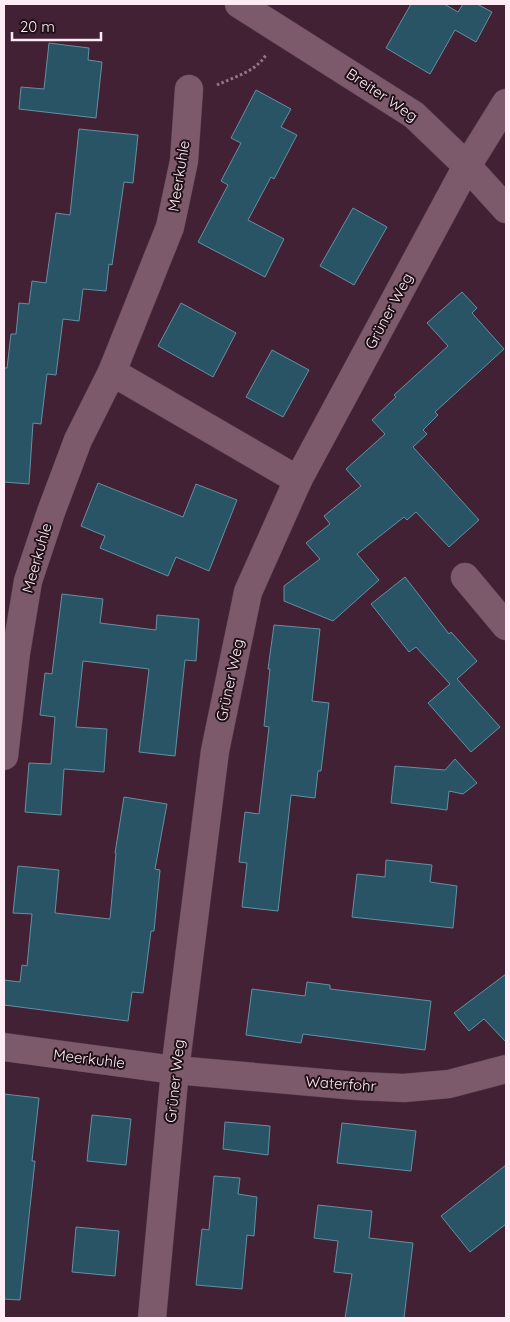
<svg xmlns="http://www.w3.org/2000/svg" width="510" height="1322" viewBox="0 0 510 1322" font-family="Quicksand,sans-serif">
	<style>
		.building { fill: #295465; stroke: #6490a2 }
		.lines { fill: none; stroke-linecap: round; stroke-linejoin: round }
		.street-casing { stroke: #5a3f4f; stroke-width: 29 }
		.path { stroke: #927886; stroke-width: 3; stroke-dasharray: 2.5 2.5; stroke-linecap: butt }
		.street { stroke: #7d596c; stroke-width: 28 }
		.labels { text-anchor: middle; stroke-width: 4; stroke-linejoin: round; paint-order: stroke }
		.street-label { font-size: 15px; fill: #feecf5; stroke: #1f1018 }
	</style>
	<rect width="100%" height="100%" fill="#412133"/>
	<g class="building">
		<path d="M 411,4 L 444,4 L 458,12 L 463,4 L 477,4 L 492,12 L 476,42 L 455,30 L 430,74 L 386,48 Z"/>
		<path d="M 49,43 L 89,48 L 88,60 L 102,62 L 96,118 L 19,109 L 21,87 L 44,89 Z"/>
		<path d="M 256,90 L 291,109 L 281,127 L 297,135 L 274,179 L 271,177 L 248,220 L 284,239 L 265,277 L 198,242 L 228,185 L 221,181 L 241,143 L 231,138 Z"/>
		<path d="M 79,129 L 138,135 L 133,183 L 124,182 L 112,265 L 109,264 L 106,291 L 83,289 L 79,321 L 63,319 L 56,375 L 47,374 L 41,424 L 33,423 L 29,484 L 4,482 L 4,368 L 7,368 L 11,334 L 16,334 L 19,303 L 29,304 L 32,281 L 46,283 L 56,213 L 70,215 Z"/>
		<path d="M 353,208 L 387,227 L 354,285 L 320,266 Z"/>
		<path d="M 462,292 L 477,308 L 472,313 L 504,349 L 435,412 L 438,415 L 423,430 L 427,434 L 413,447 L 479,520 L 449,547 L 416,512 L 407,520 L 404,517 L 357,554 L 379,580 L 333,621 L 284,601 L 284,586 L 320,559 L 306,543 L 330,524 L 324,516 L 361,486 L 346,469 L 385,434 L 372,420 L 396,397 L 394,395 L 448,346 L 427,323 Z"/>
		<path d="M 181,303 L 236,333 L 213,377 L 158,346 Z"/>
		<path d="M 272,350 L 309,370 L 283,417 L 246,397 Z"/>
		<path d="M 98,483 L 183,517 L 196,484 L 237,500 L 209,571 L 176,557 L 168,576 L 100,548 L 105,536 L 81,526 Z"/>
		<path d="M 405,577 L 449,634 L 451,632 L 477,661 L 457,679 L 500,727 L 471,752 L 428,703 L 450,684 L 416,647 L 409,652 L 371,604 Z"/>
		<path d="M 62,594 L 103,599 L 100,623 L 156,630 L 157,615 L 199,619 L 196,661 L 185,660 L 175,756 L 139,752 L 149,669 L 83,661 L 76,727 L 107,729 L 104,772 L 64,769 L 61,815 L 25,812 L 29,763 L 51,764 L 55,717 L 40,715 L 45,673 L 52,674 Z"/>
		<path d="M 274,625 L 320,629 L 312,701 L 329,703 L 321,771 L 318,771 L 315,798 L 291,795 L 278,911 L 242,907 L 247,863 L 239,862 L 245,812 L 259,814 L 269,727 L 264,726 L 270,669 L 268,669 Z"/>
		<path d="M 455,759 L 477,783 L 463,794 L 449,791 L 447,810 L 391,803 L 395,766 L 445,770 Z"/>
		<path d="M 124,797 L 167,804 L 155,869 L 160,870 L 154,931 L 151,931 L 143,993 L 132,992 L 128,1021 L 4,1005 L 4,980 L 20,982 L 22,965 L 27,966 L 32,914 L 13,913 L 18,866 L 59,870 L 55,913 L 110,919 L 116,853 L 115,853 Z"/>
		<path d="M 386,860 L 432,865 L 430,882 L 457,886 L 453,928 L 352,917 L 357,874 L 385,877 Z"/>
		<path d="M 506,974 L 506,1042 L 484,1019 L 469,1031 L 454,1013 Z"/>
		<path d="M 307,982 L 330,985 L 330,989 L 431,1001 L 425,1050 L 303,1034 L 301,1043 L 246,1035 L 252,989 L 305,996 Z"/>
		<path d="M 4,1094 L 39,1098 L 32,1161 L 35,1161 L 20,1300 L 4,1299 Z"/>
		<path d="M 92,1115 L 131,1119 L 126,1165 L 87,1161 Z"/>
		<path d="M 225,1122 L 270,1126 L 268,1155 L 223,1149 Z"/>
		<path d="M 342,1123 L 416,1131 L 411,1171 L 337,1163 Z"/>
		<path d="M 506,1165 L 506,1224 L 470,1252 L 441,1216 Z"/>
		<path d="M 214,1176 L 240,1178 L 238,1194 L 257,1197 L 254,1236 L 247,1235 L 242,1289 L 196,1285 L 202,1229 L 209,1230 Z"/>
		<path d="M 318,1205 L 372,1211 L 369,1238 L 413,1243 L 404,1318 L 345,1318 L 352,1274 L 334,1272 L 338,1241 L 314,1238 Z"/>
		<path d="M 76,1227 L 119,1231 L 115,1276 L 72,1272 Z"/>
	</g>
	<g class="lines">
		<g class="street-casing">
			<g id="street">
				<path d="M 239,4 L 414,115 L 467,166 L 506,209"/>
				<path d="M 112,372 L 298,480"/>
				<path d="M 465,577 L 506,626"/>
				<path d="M 4,756 L 16,653 L 28,581 L 51,512 L 78,440 L 112,372 L 170,227 L 184,161 L 189,89"/>
				<path d="M 4,1047 L 175,1070 L 357,1086 L 404,1088 L 449,1084 L 506,1069"/>
				<path d="M 152,1318 L 175,1070 L 215,751 L 248,592 L 298,480 L 467,166 L 506,103"/>
			</g>
		</g>
		<path class="path" d="M 217,85 C 234,77 255,72 266,55"/>
		<use href="#street" class="street"/>
	</g>
	<g class="labels">
		<g class="street-label">
			<text transform="translate(382 95) rotate(34)" y="5">Breiter Weg</text>
			<text transform="translate(179 176) rotate(-81)" y="5">Meerkuhle</text>
			<text transform="translate(389 311) rotate(-62)" y="5">Grüner Weg</text>
			<text transform="translate(37 558) rotate(-74)" y="5">Meerkuhle</text>
			<text transform="translate(230 680) rotate(-78)" y="5">Grüner Weg</text>
			<text transform="translate(89 1059) rotate(7)" y="5">Meerkuhle</text>
			<text transform="translate(175 1081) rotate(-84)" y="5">Grüner Weg</text>
			<text transform="translate(341 1084) rotate(4)" y="5">Waterfohr</text>
		</g>
	</g>
	<rect width="510" height="1322" fill="none" stroke="#feecf5" stroke-width="10"/>
	<path d="M12 32v8h89v-8" fill="none" stroke="#feecf5" stroke-width="2.5"/>
	<text x="20" y="32" font-size="15" fill="#feecf5" stroke="#1f1018" stroke-width="4" paint-order="stroke">20 m</text>
</svg>
